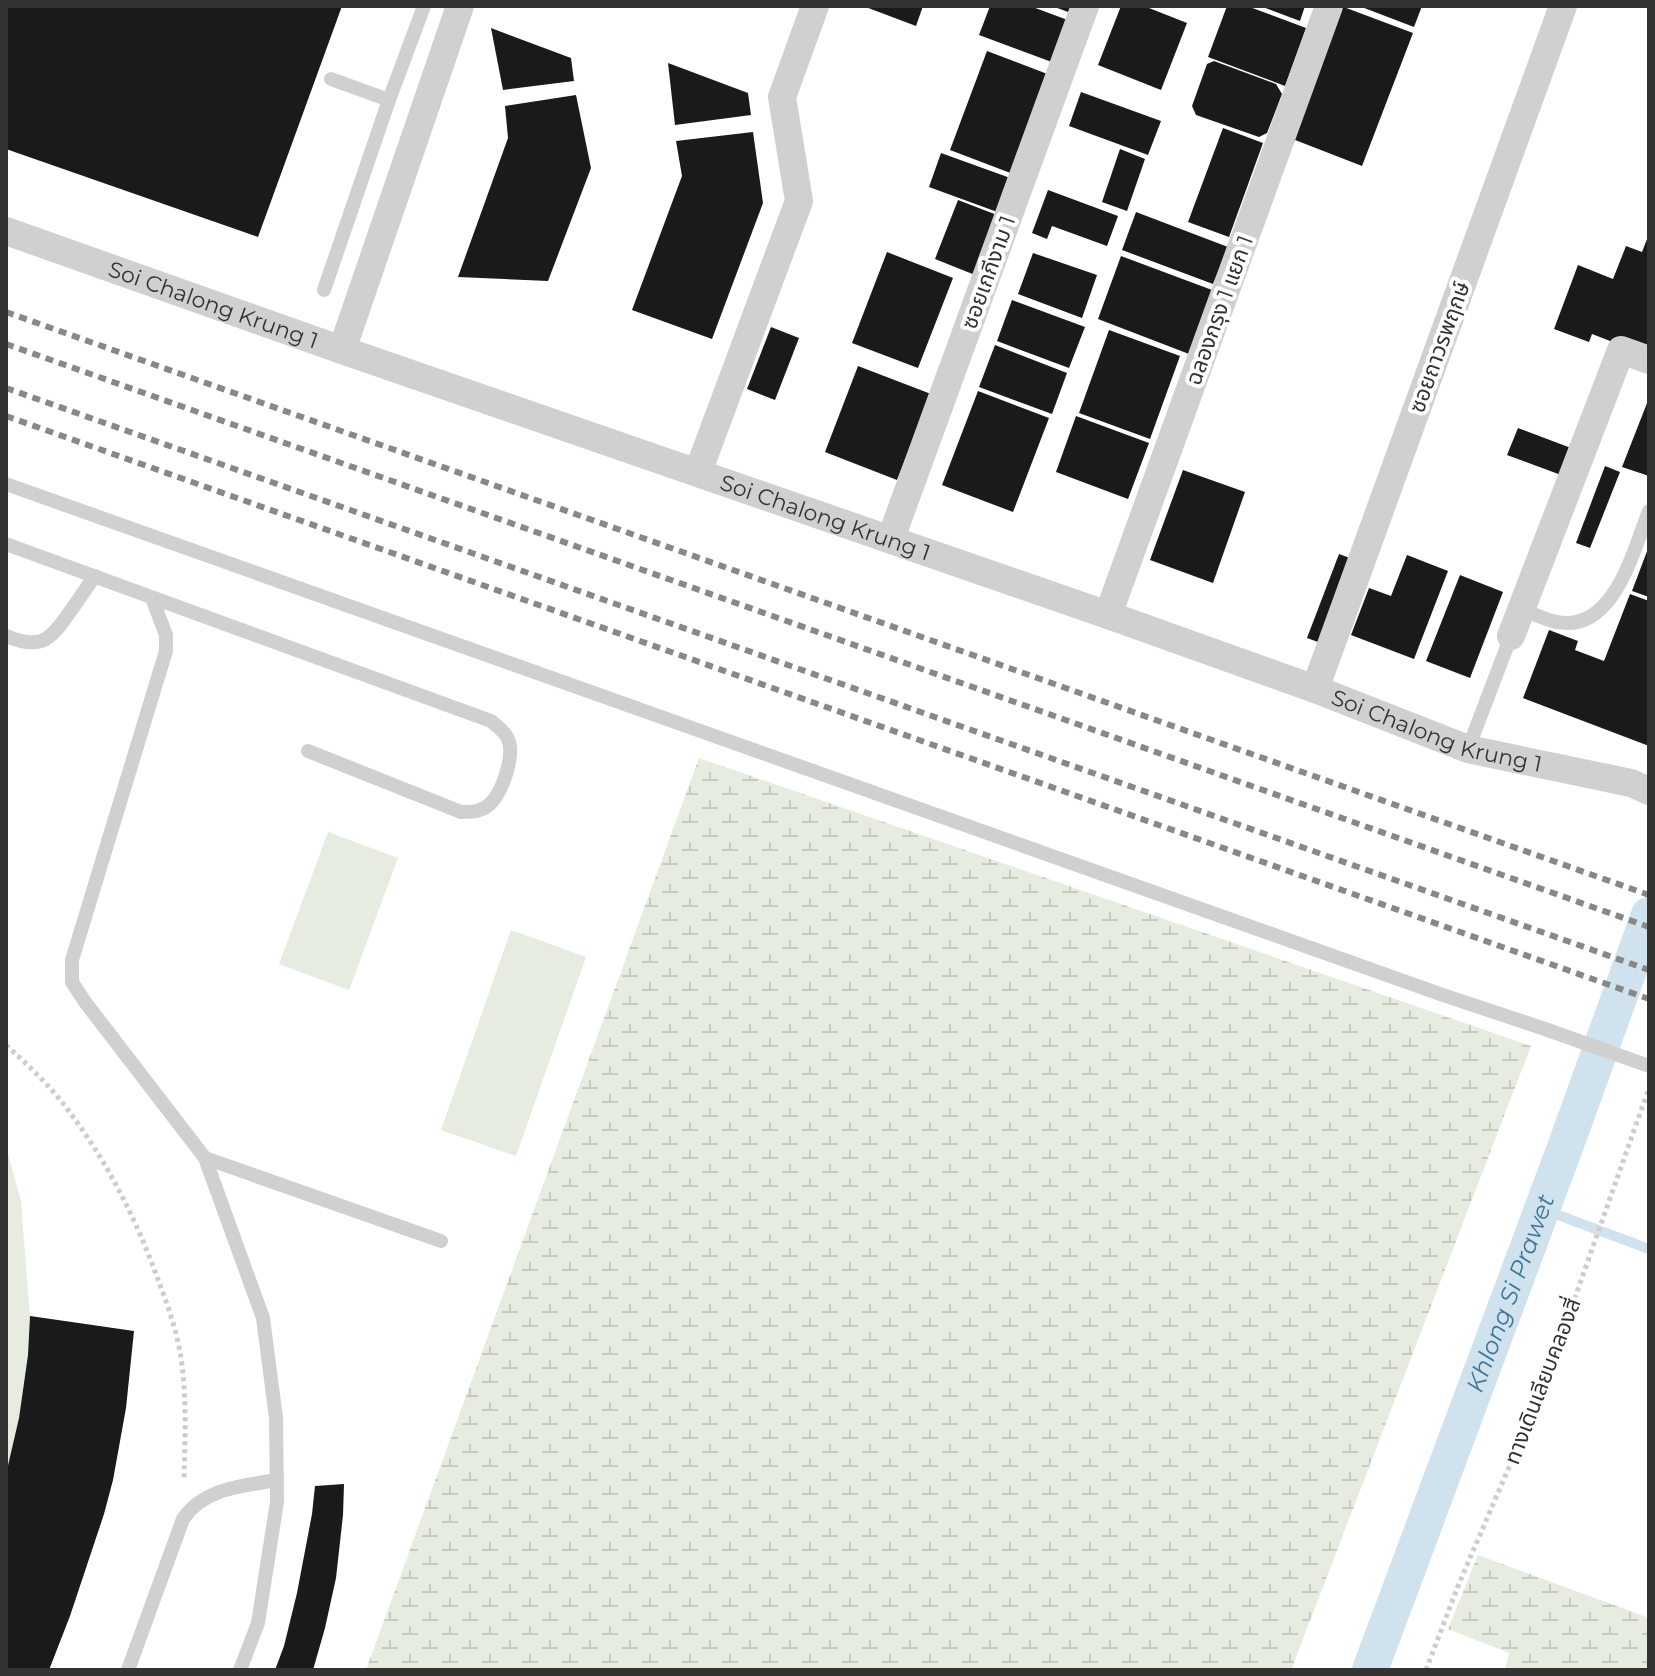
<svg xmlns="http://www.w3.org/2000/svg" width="1655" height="1676" viewBox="0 0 1655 1676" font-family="Montserrat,'Noto Sans Thai',sans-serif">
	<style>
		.wetland { fill: url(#wetland-marsh) }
		.park { fill: #e6ecdf }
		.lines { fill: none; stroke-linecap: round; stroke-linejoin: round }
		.stream { stroke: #cfe2ee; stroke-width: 10 }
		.canal { stroke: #cfe2ee; stroke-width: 36 }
		.building { fill: #1a1a1a }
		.path { stroke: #cdcdcd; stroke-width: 5; stroke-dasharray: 4 4; stroke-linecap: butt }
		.lane { stroke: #d0d0d0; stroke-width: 14 }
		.street { stroke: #d0d0d0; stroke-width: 28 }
		.rail { stroke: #888; stroke-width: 6; stroke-dasharray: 8 6; stroke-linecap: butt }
		.labels { text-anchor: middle; stroke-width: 8; stroke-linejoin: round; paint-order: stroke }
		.street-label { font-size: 22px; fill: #333; stroke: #fff }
		.water-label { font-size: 24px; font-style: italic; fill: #3f7597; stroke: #fff }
	</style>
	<defs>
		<pattern id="wetland-marsh" width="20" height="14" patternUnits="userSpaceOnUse" patternTransform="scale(2)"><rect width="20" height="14" fill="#e6ecdf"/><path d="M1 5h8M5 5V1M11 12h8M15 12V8" fill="none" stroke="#c6cbc0"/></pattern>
	</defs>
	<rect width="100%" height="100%" fill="#fff"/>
	<g class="wetland">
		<path d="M 699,758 L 1531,1046 L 1291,1670 L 366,1670 Z"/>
		<path d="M 1478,1555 L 1649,1618 L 1649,1670 L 1505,1670 L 1509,1653 L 1448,1629 Z"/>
	</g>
	<g class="park">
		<path d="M 328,832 L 398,858 L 349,990 L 279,964 Z"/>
		<path d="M 511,930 L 586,957 L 516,1156 L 441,1130 Z"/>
		<path d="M 6,1146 L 21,1202 L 30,1316 L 28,1355 L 19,1418 L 6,1474 Z"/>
	</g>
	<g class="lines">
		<path class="stream" d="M 1542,1209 L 1649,1249"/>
		<path class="canal" id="s1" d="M 1370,1670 L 1563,1153 L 1649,915"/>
	</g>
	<g class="building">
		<path d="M 6,6 L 342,6 L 258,237 L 6,149 Z"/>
		<path d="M 863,6 L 923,6 L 916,26 Z"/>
		<path d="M 990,6 L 1030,6 L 1073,22 L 1057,64 L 979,35 Z"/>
		<path d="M 1052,6 L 1079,6 L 1076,15 Z"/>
		<path d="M 1121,6 L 1144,6 L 1187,23 L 1161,90 L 1098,65 Z"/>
		<path d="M 1227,6 L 1247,6 L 1306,28 L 1285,86 L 1208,57 Z"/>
		<path d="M 1260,6 L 1305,6 L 1300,21 Z"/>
		<path d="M 1341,6 L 1413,33 L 1362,166 L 1290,138 Z"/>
		<path d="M 1359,6 L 1422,6 L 1414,27 Z"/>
		<path d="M 491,28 L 571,58 L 574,81 L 503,90 Z"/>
		<path d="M 987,51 L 1050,75 L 1013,174 L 950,150 Z"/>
		<path d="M 1214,61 L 1276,84 L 1282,94 L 1267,133 L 1259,137 L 1196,115 L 1192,106 L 1207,64 Z"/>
		<path d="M 668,63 L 748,93 L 751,115 L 675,125 Z"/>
		<path d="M 1081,92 L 1161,121 L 1148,155 L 1069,126 Z"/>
		<path d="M 576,95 L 591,168 L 548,281 L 458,277 L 508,138 L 505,106 Z"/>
		<path d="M 1223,128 L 1263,143 L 1229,237 L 1188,222 Z"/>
		<path d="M 753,132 L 763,203 L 712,339 L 632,310 L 682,176 L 676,141 Z"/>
		<path d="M 1120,149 L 1145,159 L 1127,211 L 1102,202 Z"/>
		<path d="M 941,153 L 1013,179 L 1000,213 L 929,187 Z"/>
		<path d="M 1048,190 L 1118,216 L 1107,246 L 1052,226 L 1047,239 L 1032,233 Z"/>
		<path d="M 958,200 L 997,215 L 975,275 L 935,259 Z"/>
		<path d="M 1136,212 L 1228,247 L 1213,284 L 1122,250 Z"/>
		<path d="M 1649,234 L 1649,356 L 1592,334 L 1589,342 L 1554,329 L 1578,265 L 1613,279 L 1626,246 L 1642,252 Z"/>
		<path d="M 887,252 L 953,278 L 918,368 L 852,343 Z"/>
		<path d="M 1033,253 L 1097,275 L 1082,318 L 1018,294 Z"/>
		<path d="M 1121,256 L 1212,290 L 1189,354 L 1098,319 Z"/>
		<path d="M 1012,300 L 1085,327 L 1069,368 L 997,341 Z"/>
		<path d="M 771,327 L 799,338 L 775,400 L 747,389 Z"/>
		<path d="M 1109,330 L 1180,356 L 1150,439 L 1079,413 Z"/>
		<path d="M 995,345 L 1067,373 L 1052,414 L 979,387 Z"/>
		<path d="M 858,366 L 931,394 L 897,480 L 825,452 Z"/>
		<path d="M 978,391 L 1049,418 L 1013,512 L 942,485 Z"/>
		<path d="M 1649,398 L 1649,476 L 1622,467 Z"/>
		<path d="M 1076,416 L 1149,443 L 1128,499 L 1056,472 Z"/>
		<path d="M 1518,428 L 1571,448 L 1561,475 L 1507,455 Z"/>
		<path d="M 1605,466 L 1620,472 L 1590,548 L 1576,543 Z"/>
		<path d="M 1183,470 L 1245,492 L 1213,583 L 1150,560 Z"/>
		<path d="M 1649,546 L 1649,597 L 1632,591 Z"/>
		<path d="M 1339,554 L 1358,561 L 1326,645 L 1307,638 Z"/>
		<path d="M 1407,555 L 1448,571 L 1414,659 L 1351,635 L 1369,588 L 1391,596 Z"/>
		<path d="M 1460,575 L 1503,592 L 1470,678 L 1426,661 Z"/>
		<path d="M 1630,594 L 1649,601 L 1649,746 L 1523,698 L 1549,630 L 1578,641 L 1575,650 L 1604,661 Z"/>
		<path d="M 30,1316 L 134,1331 L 126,1408 L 113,1480 L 104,1514 L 70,1616 L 49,1670 L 6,1670 L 6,1474 L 19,1418 L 28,1355 Z"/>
		<path d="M 344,1484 L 343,1515 L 336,1578 L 325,1628 L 313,1670 L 275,1670 L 284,1646 L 297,1593 L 312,1514 L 315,1486 Z"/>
	</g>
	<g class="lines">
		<g class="path">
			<path d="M 6,1045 C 27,1064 48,1084 65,1106 C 105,1158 135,1216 157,1277 C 167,1303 177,1331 181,1358 C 187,1398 185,1439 184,1480"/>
			<path d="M 1426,1670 L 1458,1586 L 1543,1388 L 1649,1088"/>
		</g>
		<g class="lane">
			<path d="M 331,79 L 389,100"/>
			<path d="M 324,290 L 389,100 L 424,6"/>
			<path d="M 6,484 L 1440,994 L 1545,1029 L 1649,1066"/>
			<path d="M 6,544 L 491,721 C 497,726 505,732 508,739 C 515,755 503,791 490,804 C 481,812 472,812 461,812 L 308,751"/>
			<path d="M 152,598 L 166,635 L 166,651 L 72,960 L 72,982 L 85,1002 L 205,1158 L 263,1318 L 276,1418 L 277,1502 L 258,1623 L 240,1670"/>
			<path d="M 1521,609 C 1533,613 1545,620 1557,622 C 1614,633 1633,551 1649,511"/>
			<path d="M 6,636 C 40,650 50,641 69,613 C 78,601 86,588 95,576"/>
			<path d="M 1468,749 L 1511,636"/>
			<path d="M 205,1158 L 441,1241"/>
			<path d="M 128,1670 L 183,1519 C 204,1488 243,1486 277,1480"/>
		</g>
		<g class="street">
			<path id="s2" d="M 6,231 L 342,350 L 1108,615 L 1315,689 L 1468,749 L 1631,783 L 1649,791"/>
			<path d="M 342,350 L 460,6"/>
			<path d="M 698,472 L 799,201 L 782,97 L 815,6"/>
			<path d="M 891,538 L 1085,6"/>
			<path d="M 1108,615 L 1329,6"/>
			<path d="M 1511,636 L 1621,350 L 1649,360"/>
			<path d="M 1315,689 L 1563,6"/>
		</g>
		<g class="rail">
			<path d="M 6,312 L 1649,895"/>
			<path d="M 6,344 L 1649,927"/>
			<path d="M 6,388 L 1649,970"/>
			<path d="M 6,416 L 1649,999"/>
		</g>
	</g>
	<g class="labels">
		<g class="street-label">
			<text transform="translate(988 272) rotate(-70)" y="8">ซอยเกกีงาม 1</text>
			<text dy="8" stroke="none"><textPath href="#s2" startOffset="220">Soi Chalong Krung 1</textPath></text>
			<text transform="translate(1219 310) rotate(-70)" y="8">ฉลองกรุง 1 แยก 1</text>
			<text transform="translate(1439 347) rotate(-70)" y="8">ซอยถาวรพฤกษ์</text>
			<text dy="8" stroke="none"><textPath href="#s2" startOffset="868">Soi Chalong Krung 1</textPath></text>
			<text dy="8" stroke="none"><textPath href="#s2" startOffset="1516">Soi Chalong Krung 1</textPath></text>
			<text transform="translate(1542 1381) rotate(-69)" y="8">ทางเดินเลียบคลองสี่</text>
		</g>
		<g class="water-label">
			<text dy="8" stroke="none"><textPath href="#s1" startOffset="402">Khlong Si Prawet</textPath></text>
		</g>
	</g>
	<rect width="1655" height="1676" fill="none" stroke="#333333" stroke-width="16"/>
</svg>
